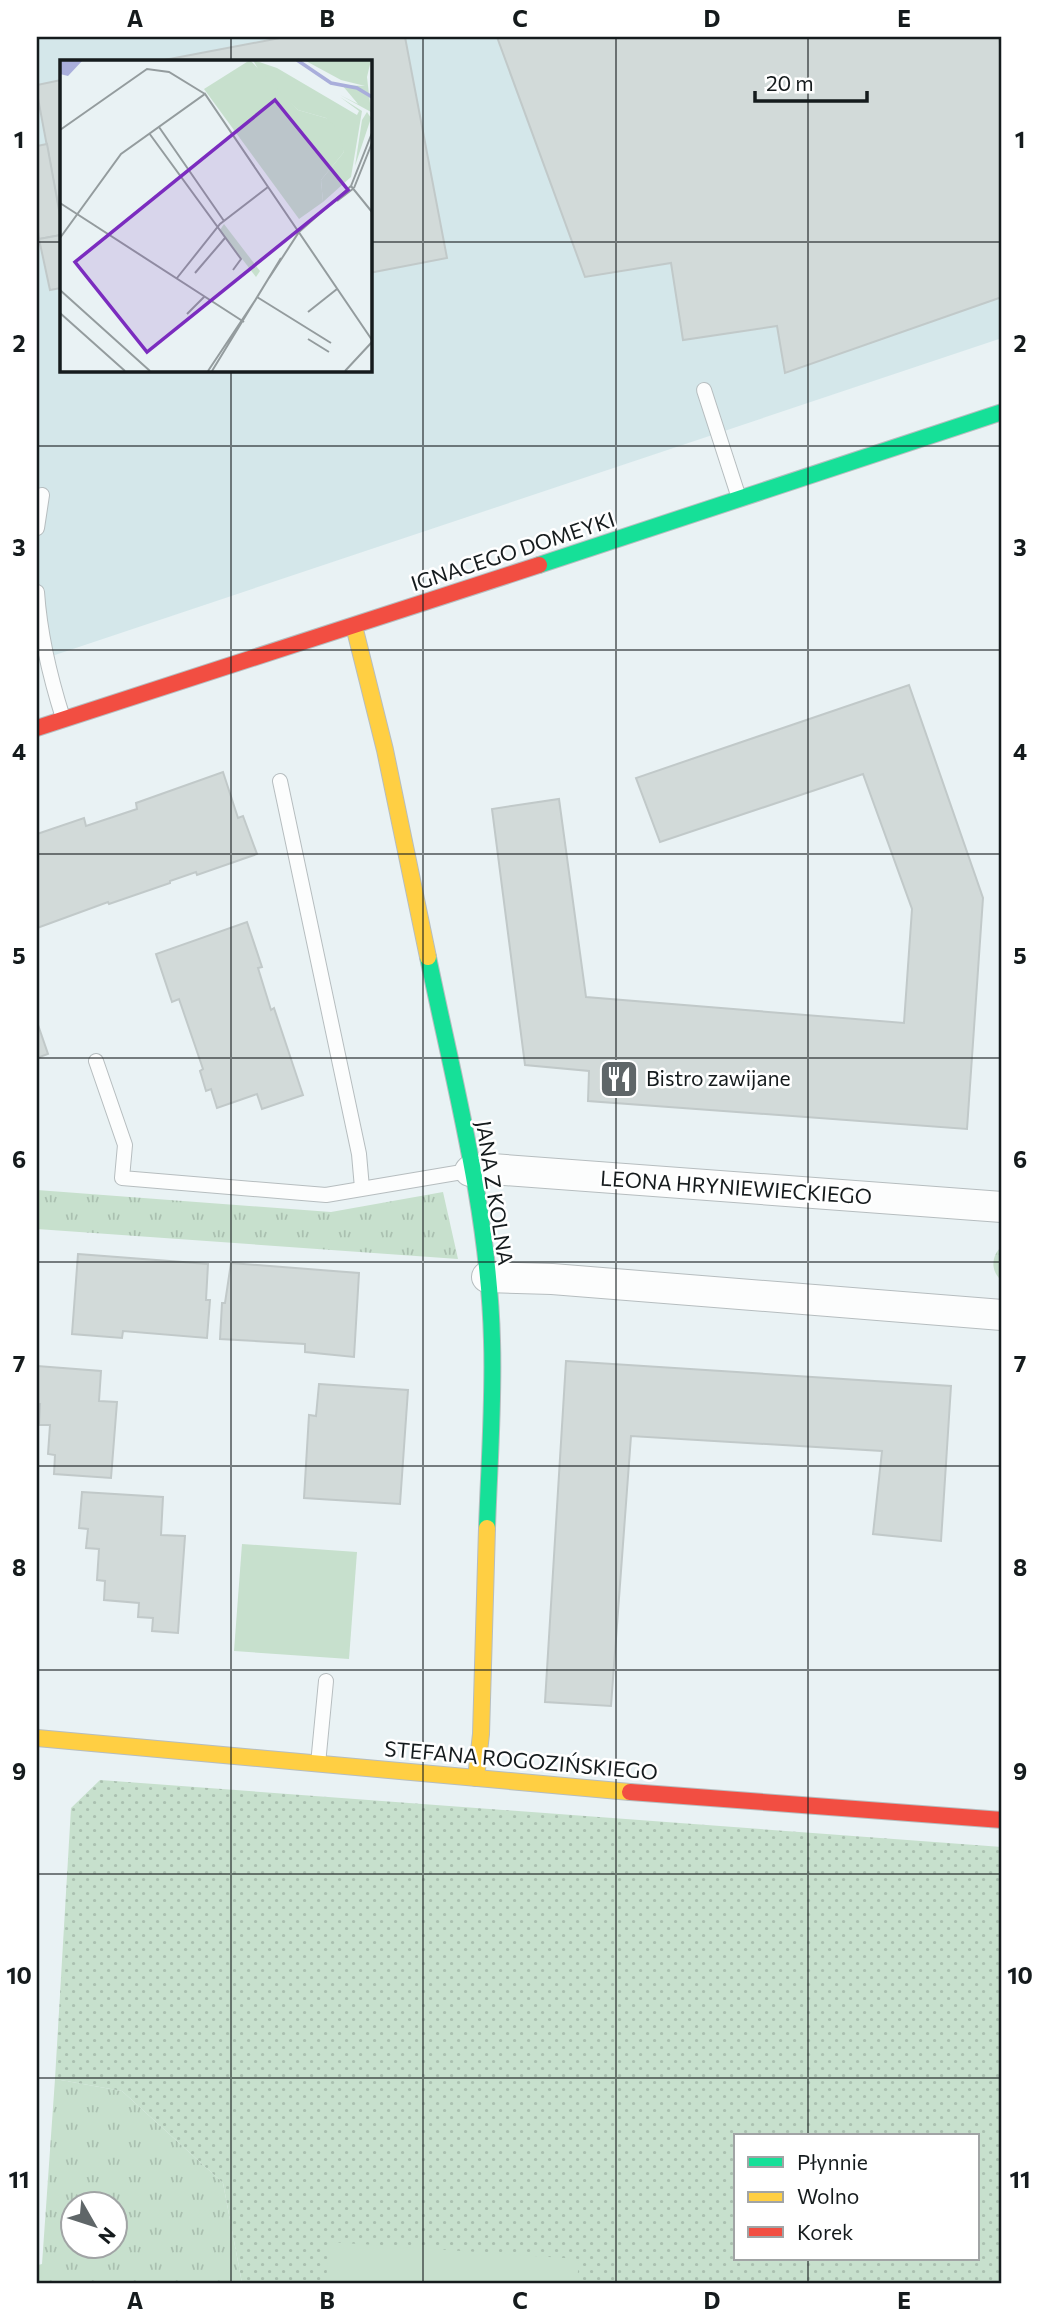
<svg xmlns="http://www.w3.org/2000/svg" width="1039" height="2320" viewBox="0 0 1039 2320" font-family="Commissioner,sans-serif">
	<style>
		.built { fill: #d4e7ea; fill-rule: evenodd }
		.grass { fill: url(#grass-tufts); fill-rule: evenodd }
		.park { fill: url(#park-dots); fill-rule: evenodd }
		.pitch { fill: #c7e0cd }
		.building { fill: #d2dad9; stroke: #c1c9c9; stroke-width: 2 }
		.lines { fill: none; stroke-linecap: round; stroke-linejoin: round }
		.lane-casing { stroke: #b6bdbf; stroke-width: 16 }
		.street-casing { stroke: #b6bdbf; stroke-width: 32 }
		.fast-casing { stroke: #b6bdbf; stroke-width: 18 }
		.slow-casing { stroke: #b6bdbf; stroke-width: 18 }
		.jam-casing { stroke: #b6bdbf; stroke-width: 18 }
		.lane { stroke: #fcfdfd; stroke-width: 14 }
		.street { stroke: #fcfdfd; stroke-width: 30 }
		.fast { stroke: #16e098; stroke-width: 16 }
		.slow { stroke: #ffcf43; stroke-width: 16 }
		.jam { stroke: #f24e42; stroke-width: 16 }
		.grid { fill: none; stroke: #151b1d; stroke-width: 2; stroke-opacity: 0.55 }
		.labels { text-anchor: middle; stroke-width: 5; stroke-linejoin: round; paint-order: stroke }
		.street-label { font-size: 21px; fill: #151b1d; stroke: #fff }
		.poi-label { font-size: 21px; fill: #151b1d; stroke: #fff; text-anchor: start }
		.inset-river { fill: none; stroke: #a9aedb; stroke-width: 3.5 }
		.inset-road { fill: none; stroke: #949c9e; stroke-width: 2 }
		.view { fill: #7b2cbf; fill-opacity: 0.15; stroke: #7b2cbf; stroke-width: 3.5 }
		.inset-edge { fill: none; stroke: #151b1d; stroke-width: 3.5 }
		.neatline { fill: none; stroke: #151b1d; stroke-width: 2.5 }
		.grid-label { font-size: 23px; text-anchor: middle; font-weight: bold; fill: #151b1d }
	</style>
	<defs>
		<pattern id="grass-tufts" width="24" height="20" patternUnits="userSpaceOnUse" patternTransform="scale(1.75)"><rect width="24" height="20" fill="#c7e0cd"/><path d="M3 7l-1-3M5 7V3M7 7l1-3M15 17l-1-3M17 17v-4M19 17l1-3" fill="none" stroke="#aac0b0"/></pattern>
		<pattern id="park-dots" width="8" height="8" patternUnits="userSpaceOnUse" patternTransform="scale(1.75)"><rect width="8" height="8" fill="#c7e0cd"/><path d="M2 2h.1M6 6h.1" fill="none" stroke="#aac0b0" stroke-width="1.8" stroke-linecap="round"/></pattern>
	</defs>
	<rect width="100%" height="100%" fill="#e9f2f4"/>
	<path class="built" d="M 37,37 L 1002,37 L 1002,338 L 37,661 ZM 61,61 L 369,61 L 369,369 L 61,369 Z"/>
	<g class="grass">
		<path d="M 37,1190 L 331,1212 L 443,1192 L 458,1259 L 37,1229 Z"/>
		<path d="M 1002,1246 L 1002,1281 C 990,1271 991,1256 1002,1246 Z"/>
		<path d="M 55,2079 L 122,2091 L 223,2183 L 242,2283 L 37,2283 L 38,2265 L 42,2264 ZM 74,2204 L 116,2204 L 116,2246 L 74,2246 Z"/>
	</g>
	<path class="park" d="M 100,1780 L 1002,1847 L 1002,2283 L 242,2283 L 223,2183 L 122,2091 L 55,2079 L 71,1808 ZM 736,2136 L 978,2136 L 978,2259 L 736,2259 Z"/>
	<g class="pitch">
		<path d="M 242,1544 L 357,1552 L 349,1659 L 234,1651 Z"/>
		<path d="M 329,2242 L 579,2259 L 577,2283 L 326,2283 Z"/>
	</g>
	<g class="building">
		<path d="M 285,37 L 405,37 L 447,258 L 369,273 L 369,61 L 159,61 Z"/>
		<path d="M 497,37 L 999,37 L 1002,58 L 1002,297 L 785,373 L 777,326 L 683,340 L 671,263 L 585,277 Z"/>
		<path d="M 61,80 L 61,221 L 37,93 L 37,85 Z"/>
		<path d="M 47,144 L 61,221 L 61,235 L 39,239 L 37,225 L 37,146 Z"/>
		<path d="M 61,235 L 61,288 L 50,290 L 39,239 Z"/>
		<path d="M 909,685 L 983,898 L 967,1129 L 588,1101 L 589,1071 L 525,1065 L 492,809 L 559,799 L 586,997 L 904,1023 L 912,909 L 863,774 L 660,842 L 636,778 Z"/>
		<path d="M 223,772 L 238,818 L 243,816 L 257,854 L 197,875 L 196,872 L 170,881 L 170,883 L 109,904 L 108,902 L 37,928 L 37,834 L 84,818 L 86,826 L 137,809 L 136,803 Z"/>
		<path d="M 247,922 L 262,967 L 258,968 L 271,1010 L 274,1008 L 303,1095 L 262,1109 L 257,1094 L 217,1108 L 211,1089 L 206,1091 L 200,1071 L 203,1069 L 179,999 L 172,1002 L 156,954 Z"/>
		<path d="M 37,1022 L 48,1054 L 37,1058 Z"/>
		<path d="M 78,1254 L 208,1264 L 206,1300 L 210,1300 L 207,1338 L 123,1331 L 122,1338 L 72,1334 Z"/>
		<path d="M 231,1263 L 359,1273 L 354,1357 L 305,1352 L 305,1344 L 220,1339 L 222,1303 L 225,1303 Z"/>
		<path d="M 566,1361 L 951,1386 L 941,1541 L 873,1534 L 882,1451 L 631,1436 L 611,1706 L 545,1702 Z"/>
		<path d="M 37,1366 L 101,1371 L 99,1401 L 117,1402 L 111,1478 L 54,1474 L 55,1455 L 48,1454 L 50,1425 L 39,1425 L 40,1404 L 37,1404 Z"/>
		<path d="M 319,1384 L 408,1390 L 400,1504 L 304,1498 L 309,1415 L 316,1416 Z"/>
		<path d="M 82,1492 L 163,1497 L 161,1535 L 185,1536 L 178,1633 L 152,1631 L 153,1618 L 138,1617 L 139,1603 L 104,1600 L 105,1581 L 97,1580 L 99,1549 L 86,1548 L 88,1529 L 79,1528 Z"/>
	</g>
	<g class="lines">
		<g class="lane-casing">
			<g id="lane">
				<path d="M 704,390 L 739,498"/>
				<path d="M 37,528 L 42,495"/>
				<path d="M 37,592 C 40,636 50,677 63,718"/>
				<path d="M 280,781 L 359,1154 L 362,1188"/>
				<path d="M 96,1061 L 125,1145 L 122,1178 L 326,1195 L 468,1171"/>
				<path d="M 318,1764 L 326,1681"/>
			</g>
		</g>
		<g class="street-casing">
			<g id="street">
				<path d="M 470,1171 L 492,1169 L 1002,1207"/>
				<path d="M 487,1277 L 552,1279 L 1002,1315"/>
			</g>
		</g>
		<g class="fast-casing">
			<g id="fast">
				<path d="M 539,565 L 1002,412"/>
				<path d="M 428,957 C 454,1083 489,1212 492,1341 C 494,1403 489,1466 487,1528"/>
			</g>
		</g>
		<g class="slow-casing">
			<g id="slow">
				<path d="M 354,626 L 385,750 L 428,957"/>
				<path d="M 37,1738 L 630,1792"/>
				<path d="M 476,1778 L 481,1734 L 487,1528"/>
			</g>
		</g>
		<g class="jam-casing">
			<g id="jam">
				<path d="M 37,728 L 539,565"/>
				<path d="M 630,1792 L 1002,1820"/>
			</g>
		</g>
		<use href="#lane" class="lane"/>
		<use href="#street" class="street"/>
		<use href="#fast" class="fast"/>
		<use href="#slow" class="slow"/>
		<use href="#jam" class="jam"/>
	</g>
	<path class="grid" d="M 231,37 L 231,61M 423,37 L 423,2283M 616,37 L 616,2283M 808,37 L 808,2136M 37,242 L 61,242M 369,242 L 1002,242M 231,369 L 231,2283M 37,446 L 1002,446M 37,650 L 1002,650M 37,854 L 1002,854M 37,1058 L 1002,1058M 37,1262 L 1002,1262M 37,1466 L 1002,1466M 37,1670 L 1002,1670M 37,1874 L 1002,1874M 37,2078 L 1002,2078M 808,2259 L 808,2283"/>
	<defs>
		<g id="restaurant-square" transform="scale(2.0125)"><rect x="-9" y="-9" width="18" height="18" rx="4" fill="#5f6668" stroke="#fff"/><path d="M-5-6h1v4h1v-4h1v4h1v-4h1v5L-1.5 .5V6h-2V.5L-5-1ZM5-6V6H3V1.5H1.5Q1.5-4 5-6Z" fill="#fff"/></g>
	</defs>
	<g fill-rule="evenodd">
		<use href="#restaurant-square" x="619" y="1079"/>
	</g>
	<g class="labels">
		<g class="street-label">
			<text transform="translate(513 552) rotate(-18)" y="7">IGNACEGO DOMEYKI</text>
			<text transform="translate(736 1188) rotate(4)" y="7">LEONA HRYNIEWIECKIEGO</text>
			<text transform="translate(494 1193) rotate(81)" y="7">JANA Z KOLNA</text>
			<text transform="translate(521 1761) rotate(5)" y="7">STEFANA ROGOZIŃSKIEGO</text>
		</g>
		<g class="poi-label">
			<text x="646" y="1086">Bistro zawijane</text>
		</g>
	</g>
	<g transform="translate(60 60)">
		<rect width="312" height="312" fill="#e9f2f4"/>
		<path d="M 193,0 L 217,8 L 297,55 L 299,51 L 280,37 L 302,51 L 291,117 L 263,142 L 261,120 L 284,92 L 266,58 L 238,50 L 203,18 ZM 244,0 L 311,0 L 307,17 L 311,52 L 280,35 L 298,44 L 282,25 L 305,26 L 281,20 ZM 307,52 L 311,58 L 295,106 L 302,60 ZM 164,164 L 200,211 L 196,217 L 160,170 Z" fill="#c7e0cd"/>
		<path d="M 190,0 L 238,50 L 266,58 L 277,68 L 284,92 L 261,120 L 263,142 L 239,159 L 144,29 Z" fill="#c7e0cd"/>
		<path d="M 257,73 L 273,96 L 258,107 L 242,84 Z" fill="#c7e0cd"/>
		<path d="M 0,0 L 23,0 L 8,16 L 0,14 Z" fill="#a9aedb"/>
		<path class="inset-river" d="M 237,0 L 271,23 L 297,28 L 312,37"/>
		<path class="inset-road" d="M 99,67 L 164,161M 0,70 L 87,9 L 109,12 L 145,34M 89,73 L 181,199 L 173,210M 291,126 L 312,73M 294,128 L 312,83M 277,141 L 294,128M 0,143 L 184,262M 0,178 L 61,94 L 145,34 L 312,280M 135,213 L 165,178M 117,218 L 160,164 L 208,127M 209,218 L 239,172 L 291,126 L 312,152M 0,230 L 90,311M 197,237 L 271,283M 248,252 L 277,229M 0,253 L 65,311M 127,254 L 145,236M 248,279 L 269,292M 148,311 L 196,239M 152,311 L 221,198M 285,311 L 312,282"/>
		<path class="view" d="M 215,40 L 288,130 L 87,292 L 15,202 Z"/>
		<rect width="312" height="312" class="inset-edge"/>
	</g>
	<rect width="1039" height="2320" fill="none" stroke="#ffffff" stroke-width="77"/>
	<rect x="734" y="2134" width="245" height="126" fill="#ffffff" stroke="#a1a4a5" stroke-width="2"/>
	<rect x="748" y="2157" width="35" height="10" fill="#16e098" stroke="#a1a4a5" stroke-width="2"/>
	<text x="797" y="2170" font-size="21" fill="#151b1d">Płynnie</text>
	<rect x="748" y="2192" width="35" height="10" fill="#ffcf43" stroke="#a1a4a5" stroke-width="2"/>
	<text x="797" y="2204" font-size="21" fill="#151b1d">Wolno</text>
	<rect x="748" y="2227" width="35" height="10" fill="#f24e42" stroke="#a1a4a5" stroke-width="2"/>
	<text x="797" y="2240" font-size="21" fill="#151b1d">Korek</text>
	<g transform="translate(94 2225) rotate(129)"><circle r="33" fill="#ffffff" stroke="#a1a4a5" stroke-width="2"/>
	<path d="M0-5L12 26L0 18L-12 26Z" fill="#5f6668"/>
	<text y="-10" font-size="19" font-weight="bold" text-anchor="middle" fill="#151b1d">N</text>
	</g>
	<path d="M755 91v10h112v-10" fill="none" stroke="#151b1d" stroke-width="3.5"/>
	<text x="766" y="91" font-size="21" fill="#151b1d" stroke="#ffffff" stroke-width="5" paint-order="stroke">20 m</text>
	<rect x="38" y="38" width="962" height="2244" class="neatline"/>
	<g class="grid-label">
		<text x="135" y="27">A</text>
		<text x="327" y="27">B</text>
		<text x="520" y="27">C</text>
		<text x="712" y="27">D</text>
		<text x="904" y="27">E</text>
		<text x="19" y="148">1</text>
		<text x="1020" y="148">1</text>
		<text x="19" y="352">2</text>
		<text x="1020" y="352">2</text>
		<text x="19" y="556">3</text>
		<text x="1020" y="556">3</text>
		<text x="19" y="760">4</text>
		<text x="1020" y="760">4</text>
		<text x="19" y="964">5</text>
		<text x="1020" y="964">5</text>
		<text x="19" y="1168">6</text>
		<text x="1020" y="1168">6</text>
		<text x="19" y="1372">7</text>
		<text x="1020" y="1372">7</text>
		<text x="19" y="1576">8</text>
		<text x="1020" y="1576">8</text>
		<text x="19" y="1780">9</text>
		<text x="1020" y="1780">9</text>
		<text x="19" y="1984">10</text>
		<text x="1020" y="1984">10</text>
		<text x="19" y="2188">11</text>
		<text x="1020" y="2188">11</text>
		<text x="135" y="2309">A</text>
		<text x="327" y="2309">B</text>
		<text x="520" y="2309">C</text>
		<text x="712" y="2309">D</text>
		<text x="904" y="2309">E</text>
	</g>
</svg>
